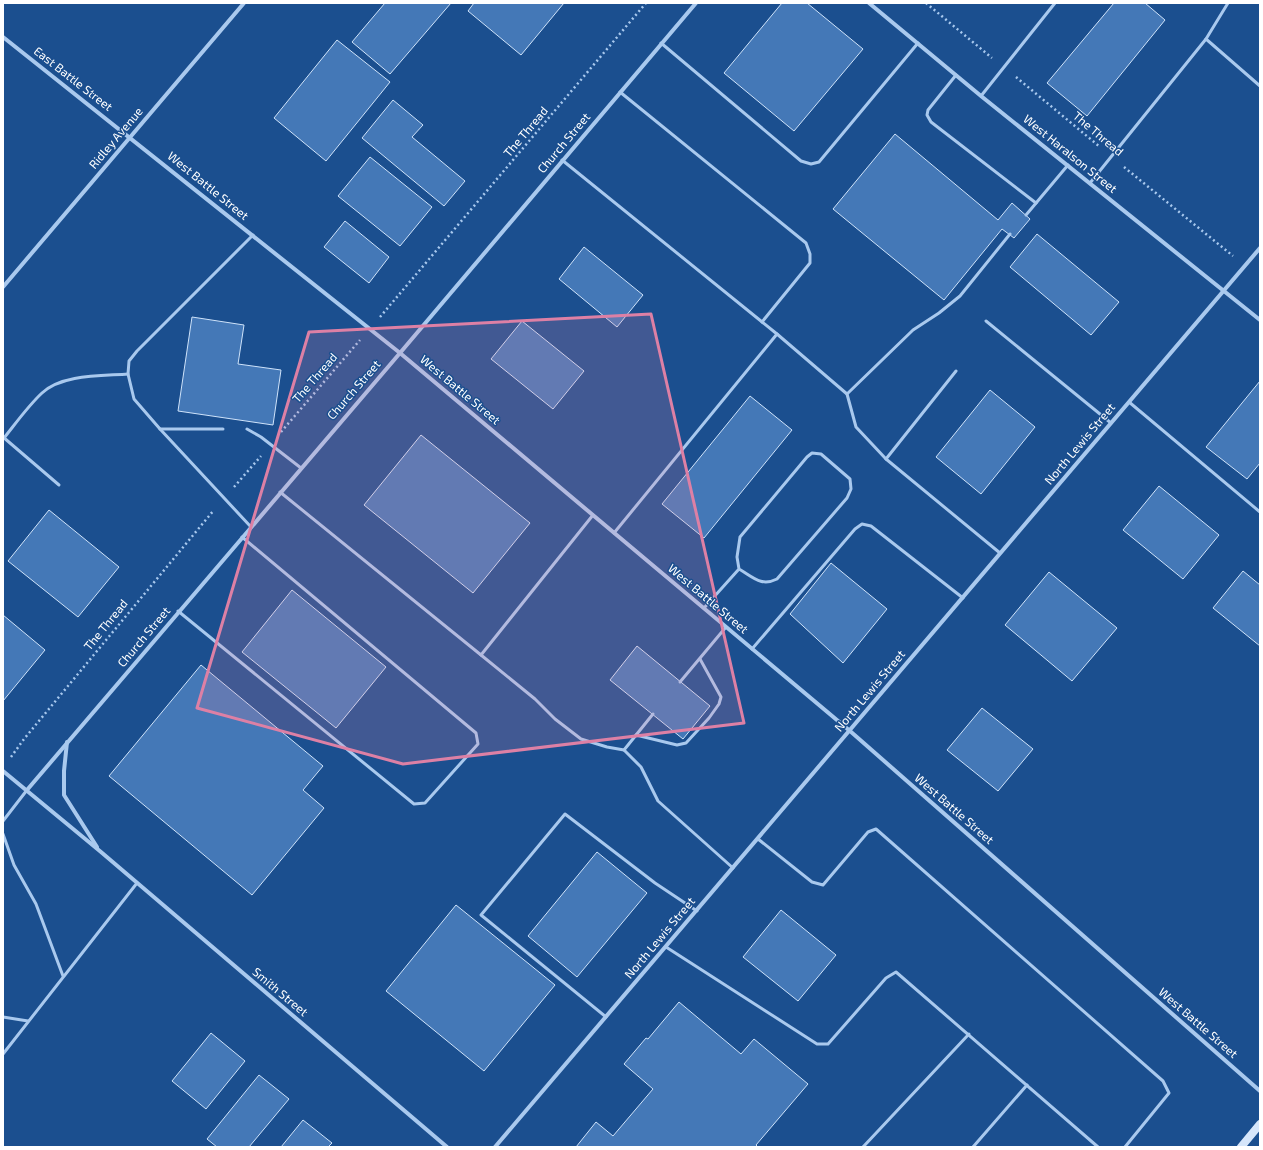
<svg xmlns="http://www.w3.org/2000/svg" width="1263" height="1150" viewBox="0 0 1263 1150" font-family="'Exo 2',sans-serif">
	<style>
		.building { fill: #4478b7; stroke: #cfe3fa }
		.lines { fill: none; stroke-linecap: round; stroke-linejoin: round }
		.path { stroke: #a9c9ee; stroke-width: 2.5; stroke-dasharray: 2 3; stroke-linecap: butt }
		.service { stroke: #a9c9ee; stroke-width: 3 }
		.minor { stroke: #a9c9ee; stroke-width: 4 }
		.secondary { stroke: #d6e6fa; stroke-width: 8 }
		.marked { fill: #dd80a5; fill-opacity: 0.2; stroke: #dd80a5; stroke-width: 3; stroke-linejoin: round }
		.labels { text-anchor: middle; stroke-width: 3; stroke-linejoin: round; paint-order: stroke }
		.street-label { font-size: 12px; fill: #fff; stroke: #1b4f8f }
	</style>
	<rect width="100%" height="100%" fill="#1b4f8f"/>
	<g class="building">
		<path d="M 385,3 L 451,3 L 390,74 L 352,42 Z"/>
		<path d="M 474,3 L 564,3 L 521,55 L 468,11 Z"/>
		<path d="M 782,3 L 807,3 L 863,49 L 794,131 L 724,73 Z"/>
		<path d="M 1114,3 L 1145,3 L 1165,20 L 1087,116 L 1047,83 Z"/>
		<path d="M 337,40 L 390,82 L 326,161 L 274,118 Z"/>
		<path d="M 393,100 L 423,125 L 412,137 L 465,181 L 444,206 L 362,138 Z"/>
		<path d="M 895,134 L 998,220 L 1012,203 L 1030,219 L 1014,238 L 1002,229 L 944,300 L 833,209 Z"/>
		<path d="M 370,157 L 432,207 L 400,246 L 338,196 Z"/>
		<path d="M 345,221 L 389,257 L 369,283 L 324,247 Z"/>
		<path d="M 1037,234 L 1119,302 L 1091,335 L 1010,267 Z"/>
		<path d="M 584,247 L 643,295 L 617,327 L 559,279 Z"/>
		<path d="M 192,317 L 244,325 L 238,364 L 281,370 L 273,425 L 178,411 Z"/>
		<path d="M 522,321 L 584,371 L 553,409 L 491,359 Z"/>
		<path d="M 1260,381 L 1260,463 L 1247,479 L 1206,447 Z"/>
		<path d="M 990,390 L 1035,427 L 981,494 L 936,457 Z"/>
		<path d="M 750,396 L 792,430 L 704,538 L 662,504 Z"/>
		<path d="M 421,435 L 530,523 L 473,593 L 364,505 Z"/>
		<path d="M 1159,486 L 1219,535 L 1183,579 L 1123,530 Z"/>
		<path d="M 49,510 L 119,567 L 78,617 L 8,561 Z"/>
		<path d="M 831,563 L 887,609 L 843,663 L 790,614 Z"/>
		<path d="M 1243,571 L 1260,585 L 1260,646 L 1213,608 Z"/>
		<path d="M 1049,572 L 1117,628 L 1072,681 L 1005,625 Z"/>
		<path d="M 292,590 L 386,667 L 336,728 L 242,652 Z"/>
		<path d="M 3,615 L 45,650 L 3,701 Z"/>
		<path d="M 637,646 L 710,706 L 683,739 L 610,680 Z"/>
		<path d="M 201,665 L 323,766 L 303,790 L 324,808 L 252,895 L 109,776 Z"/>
		<path d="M 982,708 L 1033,749 L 998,791 L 947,750 Z"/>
		<path d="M 597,852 L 647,893 L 577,977 L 528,936 Z"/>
		<path d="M 456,905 L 555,985 L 484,1071 L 386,991 Z"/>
		<path d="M 781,910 L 836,955 L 798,1001 L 743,957 Z"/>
		<path d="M 679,1002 L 741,1054 L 754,1039 L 808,1084 L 756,1145 L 758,1147 L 576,1147 L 596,1122 L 613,1136 L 653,1089 L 624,1064 L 646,1038 L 648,1039 Z"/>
		<path d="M 211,1033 L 245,1061 L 206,1109 L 172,1081 Z"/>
		<path d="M 259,1075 L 289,1099 L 249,1147 L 217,1147 L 207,1139 Z"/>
		<path d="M 303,1120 L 332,1143 L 328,1147 L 281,1147 Z"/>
	</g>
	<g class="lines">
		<g class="path">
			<path d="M 926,3 L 992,58"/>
			<path d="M 1016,77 L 1100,147"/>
			<path d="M 1124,167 L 1233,256"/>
			<path d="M 380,317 L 646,3"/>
			<path d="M 281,432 L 360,340"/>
			<path d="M 234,487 L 261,456"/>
			<path d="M 11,757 L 24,739 L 214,510"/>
		</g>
		<g class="service">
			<path d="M 1206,39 L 1260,86"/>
			<path d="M 661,43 L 801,161 L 811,164 L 819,162 L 918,43"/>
			<path d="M 956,75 L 928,110 L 927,115 L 931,122 L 1036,203"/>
			<path d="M 620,92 L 806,243 L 810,254 L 810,263 L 762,322"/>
			<path d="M 981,96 L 1055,3"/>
			<path d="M 562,160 L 777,334 L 614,533"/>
			<path d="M 1090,183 L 1206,39 L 1228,3"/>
			<path d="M 1026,215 L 1068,165"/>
			<path d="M 986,321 L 1111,423"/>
			<path d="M 777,334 L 847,394 L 913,330 L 939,313 L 960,296 L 1010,234"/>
			<path d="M 956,371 L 886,459 L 1000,553"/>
			<path d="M 847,394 L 856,427 L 886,459"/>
			<path d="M 1129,402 L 1260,512"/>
			<path d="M 160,429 L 223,429"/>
			<path d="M 247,429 L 261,437 L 301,468"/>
			<path d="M 3,437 L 59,485"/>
			<path d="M 4,438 C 16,423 28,406 42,393 C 62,374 102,376 128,374"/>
			<path d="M 280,492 L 481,655 L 593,515"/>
			<path d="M 251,527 L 160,429 L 134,399 L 128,374 L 129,361 L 137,351 L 253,235"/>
			<path d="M 704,608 L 739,569 L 737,557 L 740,537 L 807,457 L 812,453 L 821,454 L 850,479 L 851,489 L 847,498 L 777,579 C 761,587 753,577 739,569"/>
			<path d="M 178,611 L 414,804 L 425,803 L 478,744 L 476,733 L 242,537"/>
			<path d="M 752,649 L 855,529 L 862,524 L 871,526 L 963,598"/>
			<path d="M 481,655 L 535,699 L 555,719 L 581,739 L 607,747 L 624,750 L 641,767 L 658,801 L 733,868"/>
			<path d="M 680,682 L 726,627"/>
			<path d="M 636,735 L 677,745 L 686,743 L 709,718 L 719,704 L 721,697 L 700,659"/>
			<path d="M 624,750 L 653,714"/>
			<path d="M 3,821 L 27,790"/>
			<path d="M 3,834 L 14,865 L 36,904 L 63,976"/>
			<path d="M 758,839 L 812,882 L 823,885 L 868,832 L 876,829 L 1163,1081 L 1169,1093 L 1125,1147"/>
			<path d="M 666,947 L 817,1044 L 828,1044 L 886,978 L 896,972 L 1098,1147"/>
			<path d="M 3,1017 L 28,1021"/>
			<path d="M 606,1017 L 481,915 L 565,814 L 655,883 L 697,911"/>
			<path d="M 3,1054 L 137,883"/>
			<path d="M 863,1147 L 969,1034"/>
			<path d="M 973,1147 L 1027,1085"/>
		</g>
		<g class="minor">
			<path d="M 869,3 L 981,96 L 1260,320"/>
			<path d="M 3,37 L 400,353 L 850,731 L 1260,1091"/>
			<path d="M 3,287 L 244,3"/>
			<path d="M 67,742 L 64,771 L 64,795 L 97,847"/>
			<path d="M 3,771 L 101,852 L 447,1147"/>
			<path d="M 27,790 L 400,353 L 696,3"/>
			<path d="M 495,1147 L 1260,248"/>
		</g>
		<path class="secondary" d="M 1241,1147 L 1260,1124"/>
	</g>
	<path class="marked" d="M 651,314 L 744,723 L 403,764 L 197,708 L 309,332 Z"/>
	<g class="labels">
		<g class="street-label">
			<text transform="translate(73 79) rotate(38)" y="4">East Battle Street</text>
			<text transform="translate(526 132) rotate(-50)" y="4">The Thread</text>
			<text transform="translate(1098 134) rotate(40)" y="4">The Thread</text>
			<text transform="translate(116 138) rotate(-50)" y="4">Ridley Avenue</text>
			<text transform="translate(564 143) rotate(-50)" y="4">Church Street</text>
			<text transform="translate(1070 154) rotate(39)" y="4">West Haralson Street</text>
			<text transform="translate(208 186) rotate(39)" y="4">West Battle Street</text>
			<text transform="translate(315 378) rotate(-49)" y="4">The Thread</text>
			<text transform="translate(354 390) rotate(-49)" y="4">Church Street</text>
			<text transform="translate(460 390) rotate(40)" y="4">West Battle Street</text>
			<text transform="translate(1080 444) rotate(-50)" y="4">North Lewis Street</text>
			<text transform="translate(708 599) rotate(40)" y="4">West Battle Street</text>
			<text transform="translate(106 625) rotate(-51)" y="4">The Thread</text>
			<text transform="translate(144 637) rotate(-50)" y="4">Church Street</text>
			<text transform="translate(870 691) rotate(-50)" y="4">North Lewis Street</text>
			<text transform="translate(954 809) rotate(41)" y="4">West Battle Street</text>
			<text transform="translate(660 938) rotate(-50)" y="4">North Lewis Street</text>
			<text transform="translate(280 992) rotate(40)" y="4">Smith Street</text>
			<text transform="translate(1198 1023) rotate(41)" y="4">West Battle Street</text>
		</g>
	</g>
	<rect width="1263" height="1150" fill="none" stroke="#ffffff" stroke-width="8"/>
</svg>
